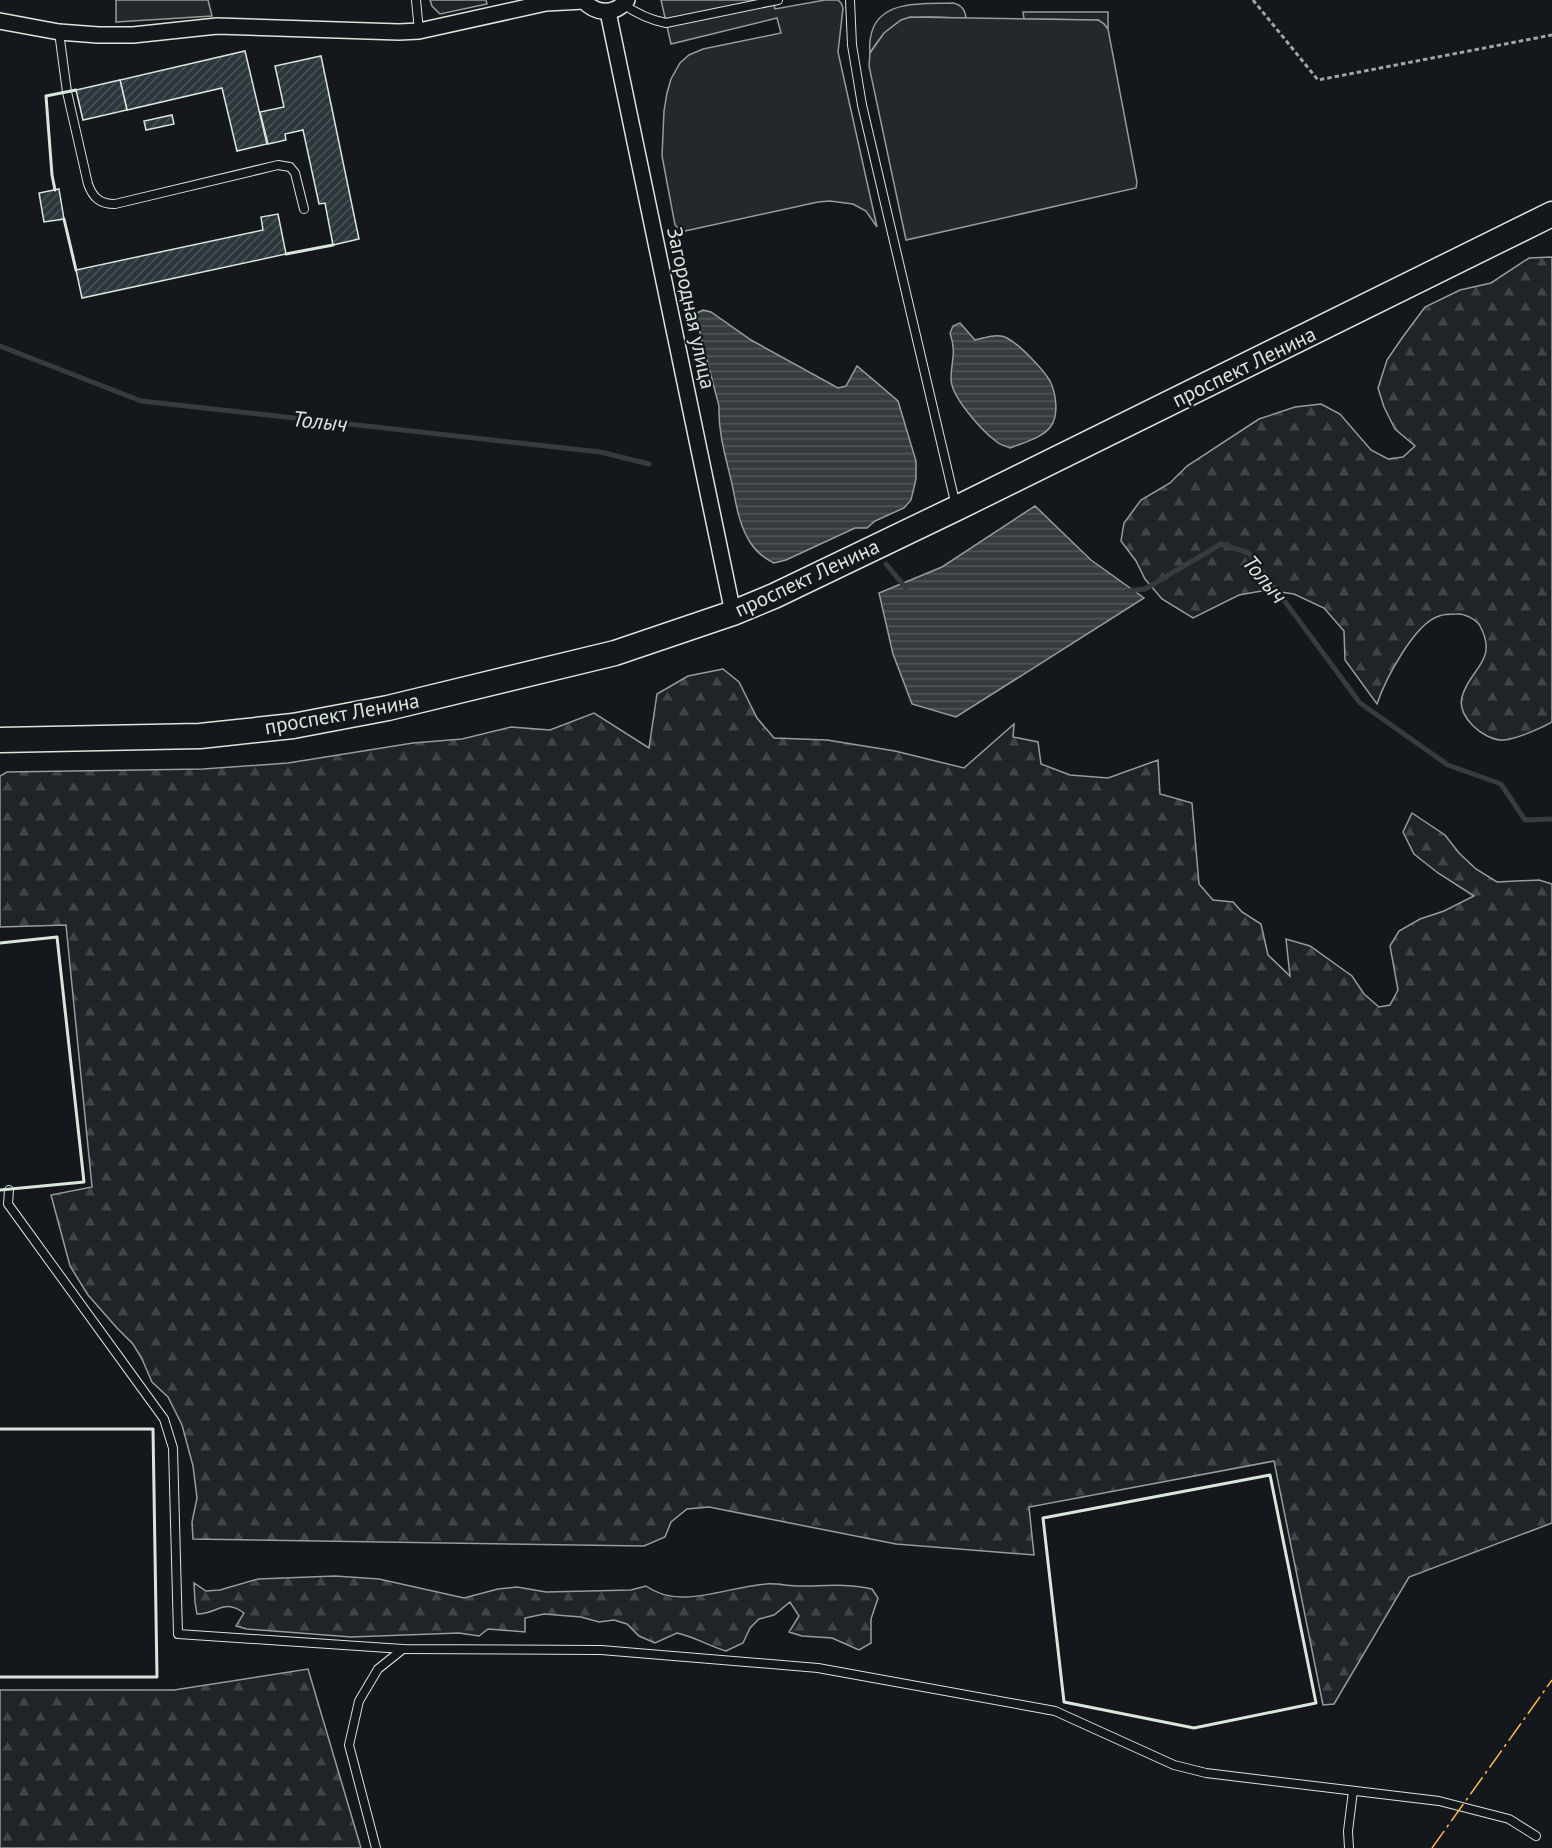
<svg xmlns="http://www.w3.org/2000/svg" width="1552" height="1848" viewBox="0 0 1552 1848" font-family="'PT Sans',sans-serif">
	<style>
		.grass { fill: #202428; stroke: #939e99; stroke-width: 1.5 }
		.forest { fill: url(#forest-firs); stroke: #939e99; stroke-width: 1.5 }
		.parking { fill: #24282b; stroke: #939e99; stroke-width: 1.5 }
		.water { fill: url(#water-rules); stroke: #939e99; stroke-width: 1.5 }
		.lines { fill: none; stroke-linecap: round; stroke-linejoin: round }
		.stream { stroke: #363b3e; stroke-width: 5 }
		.building { fill: url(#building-hatch); stroke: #d8e6dc; stroke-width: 1.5 }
		.lane-casing { stroke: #d8e6dc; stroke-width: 10 }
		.street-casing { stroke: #d8e6dc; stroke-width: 18 }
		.primary-casing { stroke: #d8e6dc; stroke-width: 27 }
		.path { stroke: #9da8a2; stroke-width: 3; stroke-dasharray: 4.5 3; stroke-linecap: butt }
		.lane { stroke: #14181c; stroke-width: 8 }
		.street { stroke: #14181c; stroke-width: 15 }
		.primary { stroke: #14181c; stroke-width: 24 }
		.wall { stroke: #d8e6dc; stroke-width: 3 }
		.power { stroke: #ffb74d; stroke-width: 1.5; stroke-dasharray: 21 4.5 3 4.5; stroke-linecap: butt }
		.labels { text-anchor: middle; stroke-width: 4.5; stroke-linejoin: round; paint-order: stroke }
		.street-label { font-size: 21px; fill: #d8e6dc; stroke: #14181c }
		.water-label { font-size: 22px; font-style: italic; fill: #d8e6dc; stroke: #14181c }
	</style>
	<defs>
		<pattern id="forest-firs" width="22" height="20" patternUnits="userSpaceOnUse" patternTransform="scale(1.5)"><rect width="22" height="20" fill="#202428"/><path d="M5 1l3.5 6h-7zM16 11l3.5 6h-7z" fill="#404447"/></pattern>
		<pattern id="water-rules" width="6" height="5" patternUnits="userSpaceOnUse" patternTransform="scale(1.5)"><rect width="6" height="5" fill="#363b3e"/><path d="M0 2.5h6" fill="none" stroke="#525759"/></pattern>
		<pattern id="building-hatch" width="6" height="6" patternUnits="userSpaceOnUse" patternTransform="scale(1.5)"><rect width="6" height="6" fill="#2c363c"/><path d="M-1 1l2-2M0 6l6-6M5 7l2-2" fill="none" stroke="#4a5358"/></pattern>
	</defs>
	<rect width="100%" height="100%" fill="#14181c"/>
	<g class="grass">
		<path d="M 430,0 L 486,0 L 487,4 L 440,14 L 432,6 Z"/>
		<path d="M 953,3 C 962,5 965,10 966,18 C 920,18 897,8 870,53 C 869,44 870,35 874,26 C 887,0 925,4 953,3 Z"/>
		<path d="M 1023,12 L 1108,12 L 1108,29 L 1104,24 L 1098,20 L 1024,19 Z"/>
	</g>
	<g class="forest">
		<path d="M 1552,257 L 1552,722 C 1542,728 1512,741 1501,740 C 1482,739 1457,716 1462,697 C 1469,669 1499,661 1480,626 C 1477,620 1464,613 1457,614 C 1451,614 1444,614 1439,616 C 1414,624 1385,680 1377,704 L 1345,660 L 1344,631 L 1324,608 L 1294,594 L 1267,590 L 1239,595 L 1193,618 L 1162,599 L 1145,579 L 1136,561 L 1121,541 L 1124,523 L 1141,500 L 1170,483 L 1187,466 L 1259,419 L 1295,407 L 1321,404 L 1340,414 L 1371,450 L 1388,459 L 1403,457 L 1415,446 L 1395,429 L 1384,407 L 1378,388 L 1387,360 L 1402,338 L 1425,307 L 1460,290 L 1491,283 L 1529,258 Z"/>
		<path d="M 723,669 L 739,682 L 757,718 L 774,738 L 827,740 L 895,751 L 964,768 L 1014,724 L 1013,737 L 1038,742 L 1041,764 L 1070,775 L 1108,778 L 1158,760 L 1160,794 L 1192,803 L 1199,884 L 1213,900 L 1233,902 L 1242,912 L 1261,924 L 1268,955 L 1290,976 L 1286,939 L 1310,946 L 1352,976 L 1364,994 L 1379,1007 L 1390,1005 L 1398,990 L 1390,946 L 1399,931 L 1420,919 L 1444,911 L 1474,896 L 1438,873 L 1414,854 L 1403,832 L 1412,813 L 1445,835 L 1459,853 L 1476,869 L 1497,882 L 1539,880 L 1552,884 L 1552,1523 L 1409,1577 L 1334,1704 L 1323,1705 L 1274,1461 L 1029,1507 L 1034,1555 L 896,1544 L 709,1507 L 687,1509 L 671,1522 L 665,1537 L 644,1546 L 193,1539 L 192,1522 L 197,1498 L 193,1466 L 182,1425 L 168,1397 L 152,1382 L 142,1359 L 133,1344 L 117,1328 L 88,1295 L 70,1266 L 51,1195 L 92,1187 L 66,925 L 0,927 L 0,776 L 7,772 L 203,769 L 288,763 L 413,743 L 462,739 L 511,727 L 550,730 L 594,713 L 649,748 L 657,694 L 688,676 Z"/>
		<path d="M 335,1576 L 379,1579 L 464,1598 L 498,1589 L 517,1587 L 546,1592 L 631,1590 L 646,1586 C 680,1611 729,1586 766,1584 C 777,1583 788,1586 799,1586 C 823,1586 848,1583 872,1589 L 878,1598 L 871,1619 L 871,1643 L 859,1650 L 832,1638 L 802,1636 L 789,1632 L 799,1616 L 790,1602 L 774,1615 L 759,1619 L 750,1628 L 743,1643 L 726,1651 C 709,1646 695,1637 677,1633 L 655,1643 L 639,1636 L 627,1624 L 614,1620 L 599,1622 L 581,1617 L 544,1614 L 525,1618 L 525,1632 L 488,1629 L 479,1636 L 459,1633 L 351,1637 L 247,1629 L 236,1626 L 244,1613 C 223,1598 218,1614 197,1614 L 195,1602 L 194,1583 L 206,1591 L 220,1590 L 258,1579 Z"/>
		<path d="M 308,1669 L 361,1848 L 0,1848 L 0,1690 L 174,1690 Z"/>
	</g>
	<g class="parking">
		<path d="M 116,0 L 208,0 L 212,16 L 116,22 Z"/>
		<path d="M 661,0 L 773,0 L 775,9 L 825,0 L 838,0 L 841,3 L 843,8 L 838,52 L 840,61 L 877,227 L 866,211 L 853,204 L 830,201 L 818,202 L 685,231 L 680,230 L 675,225 L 662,156 L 664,111 L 667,93 L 671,79 L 680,63 L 689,55 L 703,49 L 781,33 L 777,18 L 671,44 Z"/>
		<path d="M 910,17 L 1098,20 L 1104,24 L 1108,29 L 1137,182 L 1136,188 L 906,240 L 869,66 L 870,53 L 884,33 L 901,20 Z"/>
	</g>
	<g class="water">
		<path d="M 703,310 L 711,312 L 751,340 L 838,388 L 846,386 L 857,366 L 898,401 L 916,461 L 916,479 L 911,500 L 904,508 L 875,521 L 867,528 L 855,528 L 786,560 L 774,563 C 764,558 756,552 750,542 C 739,525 736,504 732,484 C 726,458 718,433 719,406 L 695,314 Z"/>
		<path d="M 960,323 L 975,340 C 984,338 998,333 1007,338 C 1019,344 1043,369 1050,381 C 1056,393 1059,415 1051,426 C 1043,438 1022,443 1010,448 C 1006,446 1000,445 997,442 C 983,432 951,397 951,379 C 951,360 957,354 950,333 L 953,326 Z"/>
		<path d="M 1035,506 L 1091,560 L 1144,598 L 956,717 L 912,704 L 893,654 L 879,593 L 942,567 Z"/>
	</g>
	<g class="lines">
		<g class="stream">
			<path d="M 0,346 L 141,401 L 600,452 L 649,464"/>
			<path d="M 886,564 L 906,588"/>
			<path d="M 1128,591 L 1145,589 L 1221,544 L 1249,553 L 1360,703 L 1448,765 L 1501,784 L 1525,820 L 1552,819"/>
		</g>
	</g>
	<g class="building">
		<path d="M 245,51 L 267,144 L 237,151 L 222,88 L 127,110 L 120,80 Z"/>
		<path d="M 321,56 L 359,239 L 333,245 L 325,203 L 319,204 L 303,130 L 285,134 L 286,140 L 268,144 L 260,112 L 284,107 L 275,66 Z"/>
		<path d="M 120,80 L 127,110 L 83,120 L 76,90 Z"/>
		<path d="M 172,115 L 174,124 L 146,130 L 144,121 Z"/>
		<path d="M 59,189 L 64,219 L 44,222 L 39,193 Z"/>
		<path d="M 278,214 L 286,254 L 82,298 L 76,270 L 263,230 L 261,217 Z"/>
	</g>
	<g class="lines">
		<g class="lane-casing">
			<g id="lane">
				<path d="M 416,0 L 419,31"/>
				<path d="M 850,0 L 852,45 L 862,105 L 956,506"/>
				<path d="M 623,4 C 637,14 650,20 666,23 L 778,0"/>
				<path d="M 59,32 L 67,92 L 88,184 C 93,198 100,204 115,204 L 278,165 L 290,167 L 295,173 L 304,209"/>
				<path d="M 9,1190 L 8,1204 L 164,1419 L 173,1448 L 178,1634 L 403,1649 L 601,1650 L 818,1668 L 1055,1711 L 1174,1765 L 1206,1773 L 1439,1801 L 1509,1819 L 1536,1836"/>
				<path d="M 376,1848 L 349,1745 L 359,1701 L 378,1669 L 403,1649"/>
				<path d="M 1349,1848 L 1348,1831 L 1353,1791"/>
			</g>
		</g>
		<g class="street-casing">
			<g id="street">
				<path d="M 583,0 C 595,14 614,16 627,0"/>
				<path d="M 608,12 L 733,613"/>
				<path d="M 0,21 L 59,32 L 98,35 L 133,35 L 217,26 L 399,32 L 419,31 L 546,3 L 584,1"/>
			</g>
		</g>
		<g class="primary-casing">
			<path id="primary" d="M 0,740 L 200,736 L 293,726 L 388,708 L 615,653 L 733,613 L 774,596 L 957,508 L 1552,214"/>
		</g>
		<path class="path" d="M 1253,0 L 1318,80 L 1552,35"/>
		<use href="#lane" class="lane"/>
		<use href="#street" class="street"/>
		<use href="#primary" class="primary"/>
		<g class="wall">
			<path d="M 55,190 L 52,175 L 46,96 L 76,90"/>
			<path d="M 64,219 L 76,270"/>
			<path d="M 286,254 L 333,245"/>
			<path d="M 0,943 L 57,937 L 84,1182 L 0,1190"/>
			<path d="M 0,1429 L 153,1429 L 157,1677 L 0,1677"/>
			<path d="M 1270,1475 L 1316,1703 L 1194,1728 L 1064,1702 L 1043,1518 Z"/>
		</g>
		<path class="power" d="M 1432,1848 L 1552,1680"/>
	</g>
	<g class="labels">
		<g class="street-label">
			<text transform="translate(691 308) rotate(78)" y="7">Загородная улица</text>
			<text transform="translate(1244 367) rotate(-26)" y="7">проспект Ленина</text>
			<text transform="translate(807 578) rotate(-25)" y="7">проспект Ленина</text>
			<text transform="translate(342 714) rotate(-10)" y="7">проспект Ленина</text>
		</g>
		<g class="water-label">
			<text transform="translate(320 421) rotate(6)" y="8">Толыч</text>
			<text transform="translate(1265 579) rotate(50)" y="8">Толыч</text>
		</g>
	</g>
</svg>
